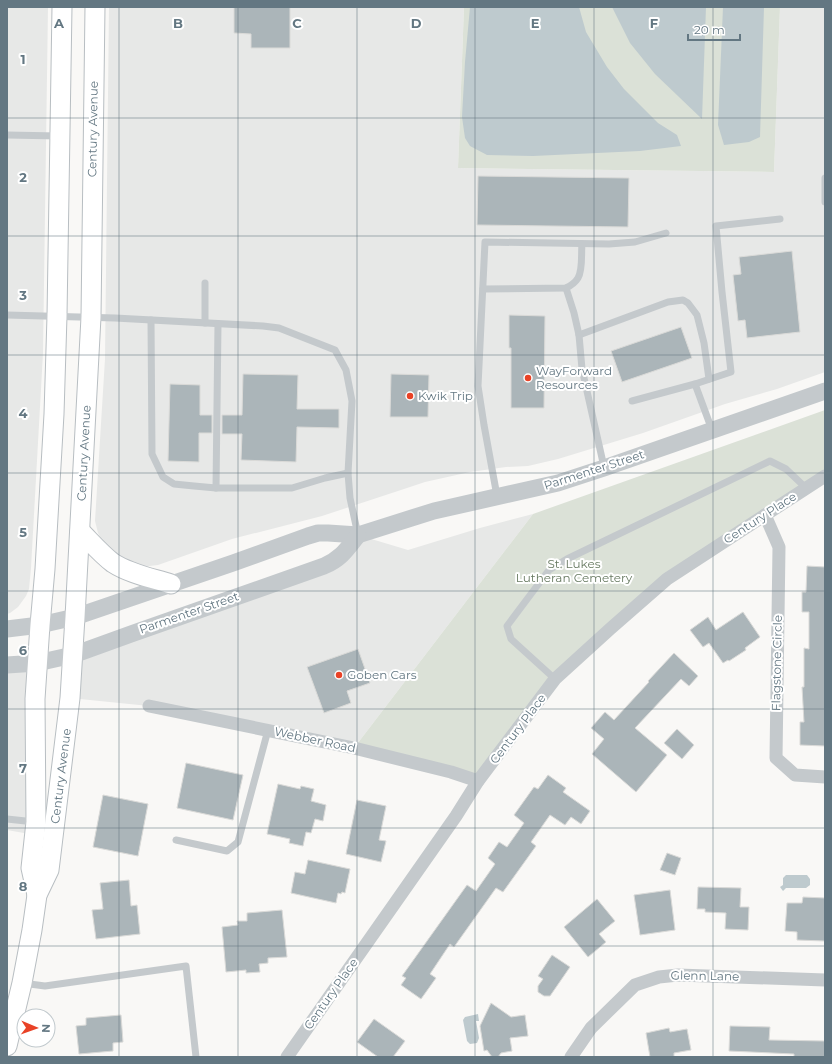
<svg xmlns="http://www.w3.org/2000/svg" width="832" height="1064" viewBox="0 0 832 1064" font-family="Montserrat,sans-serif">
	<style>
		.built { fill: #e7e8e7 }
		.green { fill: #dbe1d7 }
		.water { fill: #becace }
		.building { fill: #abb5b9; stroke: #dadad8 }
		.lines { fill: none; stroke-linecap: round; stroke-linejoin: round }
		.secondary-casing { stroke: #b8bec2; stroke-width: 21 }
		.service { stroke: #c4c9cc; stroke-width: 7 }
		.minor { stroke: #c4c9cc; stroke-width: 13 }
		.tertiary { stroke: #c4c9cc; stroke-width: 17 }
		.secondary { stroke: #fff; stroke-width: 19 }
		.grid { fill: none; stroke: #637782; stroke-width: 1; stroke-opacity: 0.55 }
		.poi-dot { fill: #e94226; stroke: #fff; stroke-width: 1.5 }
		.labels { text-anchor: middle; stroke-width: 4; stroke-linejoin: round; paint-order: stroke }
		.street-label { font-size: 12px; fill: #637782; stroke: #fff }
		.poi-label { font-size: 12px; fill: #637782; stroke: #fff; text-anchor: start }
		.park-label { font-size: 12px; fill: #687a62; stroke: #fff }
		.grid-label { font-size: 13px; text-anchor: middle; font-weight: bold; fill: #637782; stroke: #fff; stroke-width: 4; stroke-linejoin: round; paint-order: stroke }
	</style>
	<rect width="100%" height="100%" fill="#f9f8f6"/>
	<g class="built">
		<path d="M 7,7 L 48,7 L 43,353 L 31,568 L 29,589 L 26,596 L 18,607 L 10,613 L 7,614 Z"/>
		<path d="M 109,7 L 464,7 L 458,168 L 774,172 L 780,7 L 825,7 L 825,372 L 777,389 L 725,404 L 643,433 L 558,459 L 528,466 L 506,467 L 470,472 L 425,482 L 404,489 L 322,516 L 232,539 L 158,565 L 141,567 L 124,562 L 103,543 L 98,533 L 95,521 L 105,359 Z"/>
		<path d="M 533,514 L 354,748 L 149,706 L 70,698 L 73,655 L 324,566 L 358,535 L 408,550 L 480,528 Z"/>
		<path d="M 37,663 L 35,835 L 7,830 L 7,665 Z"/>
	</g>
	<g class="green">
		<path d="M 464,7 L 780,7 L 774,172 L 458,168 Z"/>
		<path d="M 825,410 L 825,476 L 667,579 L 555,679 L 478,781 L 354,748 L 533,514 Z"/>
	</g>
	<g class="water">
		<path d="M 470,7 L 579,7 L 586,32 L 607,67 L 624,89 L 658,123 L 677,135 L 681,146 L 640,151 L 533,156 L 487,155 L 470,146 L 465,138 L 462,117 L 465,62 Z"/>
		<path d="M 612,7 L 706,7 L 702,119 L 655,74 L 630,43 Z"/>
		<path d="M 723,7 L 764,7 L 760,137 L 749,142 L 724,145 L 718,125 Z"/>
		<path d="M 786,875 L 807,875 L 810,879 L 810,885 L 806,888 L 786,888 L 783,891 L 780,887 L 783,885 L 783,878 Z"/>
		<path d="M 478,1014 L 479,1021 L 476,1021 L 479,1038 L 477,1043 L 470,1044 L 467,1041 L 463,1020 L 465,1017 Z"/>
	</g>
	<g class="building">
		<path d="M 234,7 L 290,7 L 290,48 L 251,48 L 251,34 L 234,33 Z"/>
		<path d="M 478,176 L 629,178 L 628,227 L 477,225 Z"/>
		<path d="M 792,251 L 800,332 L 747,338 L 745,320 L 738,321 L 733,275 L 741,274 L 739,257 Z"/>
		<path d="M 509,315 L 545,316 L 544,408 L 511,408 L 511,348 L 509,348 Z"/>
		<path d="M 681,327 L 692,358 L 622,382 L 611,351 Z"/>
		<path d="M 243,374 L 298,375 L 297,409 L 339,409 L 339,428 L 297,427 L 296,462 L 241,460 L 242,434 L 222,434 L 222,415 L 242,415 Z"/>
		<path d="M 391,374 L 429,375 L 428,417 L 390,417 Z"/>
		<path d="M 170,384 L 200,385 L 200,415 L 212,415 L 212,433 L 199,433 L 199,462 L 168,461 Z"/>
		<path d="M 807,566 L 825,567 L 825,746 L 800,745 L 800,722 L 804,722 L 802,687 L 804,687 L 804,648 L 809,649 L 809,612 L 802,612 L 802,592 L 806,592 Z"/>
		<path d="M 743,612 L 760,637 L 745,648 L 746,650 L 729,661 L 728,660 L 723,663 L 709,643 L 703,647 L 690,630 L 708,617 L 716,630 Z"/>
		<path d="M 358,649 L 370,683 L 347,691 L 351,703 L 324,713 L 307,667 Z"/>
		<path d="M 674,653 L 698,676 L 689,686 L 681,679 L 635,728 L 667,755 L 636,792 L 592,754 L 604,739 L 591,728 L 605,712 L 614,720 L 649,682 L 648,681 Z"/>
		<path d="M 677,729 L 694,745 L 682,759 L 664,743 Z"/>
		<path d="M 186,763 L 243,775 L 233,820 L 177,808 Z"/>
		<path d="M 548,775 L 566,788 L 563,792 L 590,811 L 581,824 L 571,817 L 565,825 L 550,815 L 531,842 L 536,846 L 503,892 L 496,888 L 454,947 L 450,944 L 430,974 L 436,978 L 421,999 L 401,985 L 406,978 L 402,976 L 467,885 L 476,891 L 495,864 L 488,858 L 499,842 L 507,847 L 524,823 L 514,815 L 534,787 L 538,789 Z"/>
		<path d="M 278,784 L 300,789 L 301,786 L 314,789 L 311,801 L 326,805 L 323,821 L 315,819 L 311,833 L 306,832 L 303,846 L 289,843 L 290,839 L 267,834 Z"/>
		<path d="M 103,795 L 148,804 L 138,856 L 93,847 Z"/>
		<path d="M 357,800 L 386,806 L 379,840 L 386,841 L 381,862 L 346,854 Z"/>
		<path d="M 667,853 L 681,858 L 675,875 L 660,870 Z"/>
		<path d="M 308,860 L 350,869 L 345,893 L 342,892 L 341,894 L 338,893 L 336,903 L 291,893 L 295,872 L 305,874 Z"/>
		<path d="M 129,880 L 131,906 L 137,905 L 140,934 L 96,939 L 92,910 L 103,909 L 100,883 Z"/>
		<path d="M 698,887 L 741,888 L 740,907 L 749,907 L 748,930 L 725,929 L 726,913 L 705,912 L 705,909 L 697,909 Z"/>
		<path d="M 670,890 L 675,930 L 640,935 L 634,895 Z"/>
		<path d="M 803,897 L 825,898 L 825,941 L 797,940 L 797,932 L 785,931 L 787,903 L 802,903 Z"/>
		<path d="M 597,899 L 615,921 L 599,934 L 606,942 L 588,957 L 564,927 Z"/>
		<path d="M 282,910 L 287,957 L 268,958 L 268,963 L 259,964 L 260,972 L 246,973 L 246,970 L 226,972 L 222,927 L 238,925 L 237,921 L 247,921 L 247,913 Z"/>
		<path d="M 552,955 L 570,967 L 550,996 L 544,996 L 538,992 L 538,986 L 543,979 L 538,976 Z"/>
		<path d="M 491,1003 L 511,1017 L 525,1015 L 528,1036 L 510,1038 L 512,1051 L 501,1053 L 498,1057 L 492,1057 L 487,1050 L 484,1051 L 480,1026 Z"/>
		<path d="M 121,1015 L 123,1042 L 113,1043 L 113,1051 L 79,1054 L 76,1026 L 86,1025 L 86,1018 Z"/>
		<path d="M 374,1019 L 405,1041 L 393,1057 L 378,1057 L 357,1042 Z"/>
		<path d="M 730,1026 L 770,1027 L 769,1040 L 825,1041 L 825,1057 L 794,1057 L 794,1054 L 729,1051 Z"/>
		<path d="M 669,1028 L 670,1032 L 687,1029 L 691,1050 L 674,1053 L 674,1057 L 650,1057 L 646,1033 Z"/>
	</g>
	<g class="lines">
		<g class="secondary-casing">
			<g id="secondary">
				<path d="M 80,531 C 90,541 101,554 113,563 C 130,574 152,578 171,584"/>
				<path d="M 37,895 L 31,868 L 36,822 L 35,699 L 40,625 L 45,569 L 54,414 L 57,316 L 62,7"/>
				<path d="M 7,1046 L 22,983 L 32,930 L 37,895 L 49,870 L 70,698 L 75,617 L 91,317 L 95,7"/>
			</g>
		</g>
		<g class="service">
			<path d="M 7,135 L 59,136"/>
			<path d="M 825,178 L 825,202"/>
			<path d="M 566,288 L 574,313 L 579,335 L 582,369 L 604,467"/>
			<path d="M 483,289 L 566,288 C 570,286 575,283 578,278 C 583,270 581,253 582,244"/>
			<path d="M 7,315 L 115,318 L 263,326 L 279,328 L 335,350 L 346,370 L 352,401 L 348,473 L 350,498 L 358,535"/>
			<path d="M 151,320 L 152,454 L 163,477 L 174,484 L 194,486 L 216,488 L 292,488 L 325,478 L 348,473"/>
			<path d="M 205,323 L 205,283"/>
			<path d="M 579,335 L 668,302 L 683,300 L 688,303 L 697,315 L 704,343 L 709,379"/>
			<path d="M 695,384 L 712,430"/>
			<path d="M 632,401 L 695,384 L 731,372 L 722,292 L 716,226 L 780,219"/>
			<path d="M 216,488 L 218,324"/>
			<path d="M 497,496 L 484,425 L 478,386 L 485,242 L 609,244 L 635,242 L 666,233"/>
			<path d="M 555,679 L 511,639 L 507,626 L 549,570 L 567,559 L 770,461 L 786,469 L 806,488"/>
			<path d="M 7,819 L 35,822"/>
			<path d="M 176,840 L 227,851 L 238,842 L 268,730"/>
			<path d="M 22,983 L 45,986 L 186,966 L 196,1057"/>
		</g>
		<g class="minor">
			<path d="M 765,515 L 779,547 L 776,758 L 795,775 L 825,777"/>
			<path d="M 149,706 L 354,748 L 451,772 L 478,781"/>
			<path d="M 287,1057 L 456,816 L 478,781 L 555,679 L 610,629 L 667,579 L 825,476"/>
			<path d="M 571,1057 L 591,1028 L 635,985 L 659,977 L 678,975 L 825,980"/>
		</g>
		<g class="tertiary">
			<path d="M 7,629 L 40,625 L 75,617 L 233,563 L 308,536 L 318,533 L 328,533 L 358,535 L 434,511 L 558,483 L 604,468 L 825,391"/>
			<path d="M 7,665 L 37,663 L 73,655 L 131,634 L 324,566 C 341,559 347,549 358,535"/>
		</g>
		<use href="#secondary" class="secondary"/>
	</g>
	<path class="grid" d="M 119,7 L 119,1057M 238,7 L 238,1057M 357,7 L 357,1057M 475,7 L 475,1057M 594,7 L 594,1057M 713,7 L 713,1057M 7,118 L 825,118M 7,236 L 825,236M 7,355 L 825,355M 7,473 L 825,473M 7,591 L 825,591M 7,709 L 825,709M 7,828 L 825,828M 7,946 L 825,946"/>
	<g class="poi-dot">
		<circle cx="528" cy="378" r="4"/>
		<circle cx="410" cy="396" r="4"/>
		<circle cx="339" cy="675" r="4"/>
	</g>
	<g class="labels">
		<g class="street-label">
			<text transform="translate(93 129) rotate(-89)" y="4">Century Avenue</text>
			<text transform="translate(84 453) rotate(-87)" y="4">Century Avenue</text>
			<text transform="translate(594 470) rotate(-18)" y="4">Parmenter Street</text>
			<text transform="translate(760 518) rotate(-33)" y="4">Century Place</text>
			<text transform="translate(189 613) rotate(-19)" y="4">Parmenter Street</text>
			<text transform="translate(777 663) rotate(-89)" y="4">Flagstone Circle</text>
			<text transform="translate(518 729) rotate(-53)" y="4">Century Place</text>
			<text transform="translate(315 740) rotate(12)" y="4">Webber Road</text>
			<text transform="translate(61 776) rotate(-83)" y="4">Century Avenue</text>
			<text transform="translate(705 976) rotate(1)" y="4">Glenn Lane</text>
			<text transform="translate(331 994) rotate(-55)" y="4">Century Place</text>
		</g>
		<g class="poi-label">
			<text x="536" y="375">WayForward<tspan x="536" dy="14">Resources</tspan></text>
			<text x="418" y="400">Kwik Trip</text>
			<text x="347" y="679">Goben Cars</text>
		</g>
		<g class="park-label">
			<text x="574" y="568">St. Lukes<tspan x="574" dy="14">Lutheran Cemetery</tspan></text>
		</g>
	</g>
	<g class="grid-label">
		<text x="59" y="28">A</text>
		<text x="178" y="28">B</text>
		<text x="297" y="28">C</text>
		<text x="416" y="28">D</text>
		<text x="535" y="28">E</text>
		<text x="654" y="28">F</text>
		<text x="23" y="64">1</text>
		<text x="23" y="182">2</text>
		<text x="23" y="300">3</text>
		<text x="23" y="418">4</text>
		<text x="23" y="537">5</text>
		<text x="23" y="655">6</text>
		<text x="23" y="773">7</text>
		<text x="23" y="891">8</text>
	</g>
	<rect width="832" height="1064" fill="none" stroke="#637782" stroke-width="16"/>
	<g transform="translate(36 1028) rotate(92)"><circle r="19" fill="#ffffff" stroke="#c1c9cd"/>
	<path d="M0-3L7 15L0 10L-7 15Z" fill="#e94226"/>
	<text y="-6" font-size="11" font-weight="bold" text-anchor="middle" fill="#637782">N</text>
	</g>
	<path d="M688 34v6h52v-6" fill="none" stroke="#637782" stroke-width="2"/>
	<text x="694" y="34" font-size="12" fill="#637782" stroke="#ffffff" stroke-width="3" paint-order="stroke">20 m</text>
</svg>
